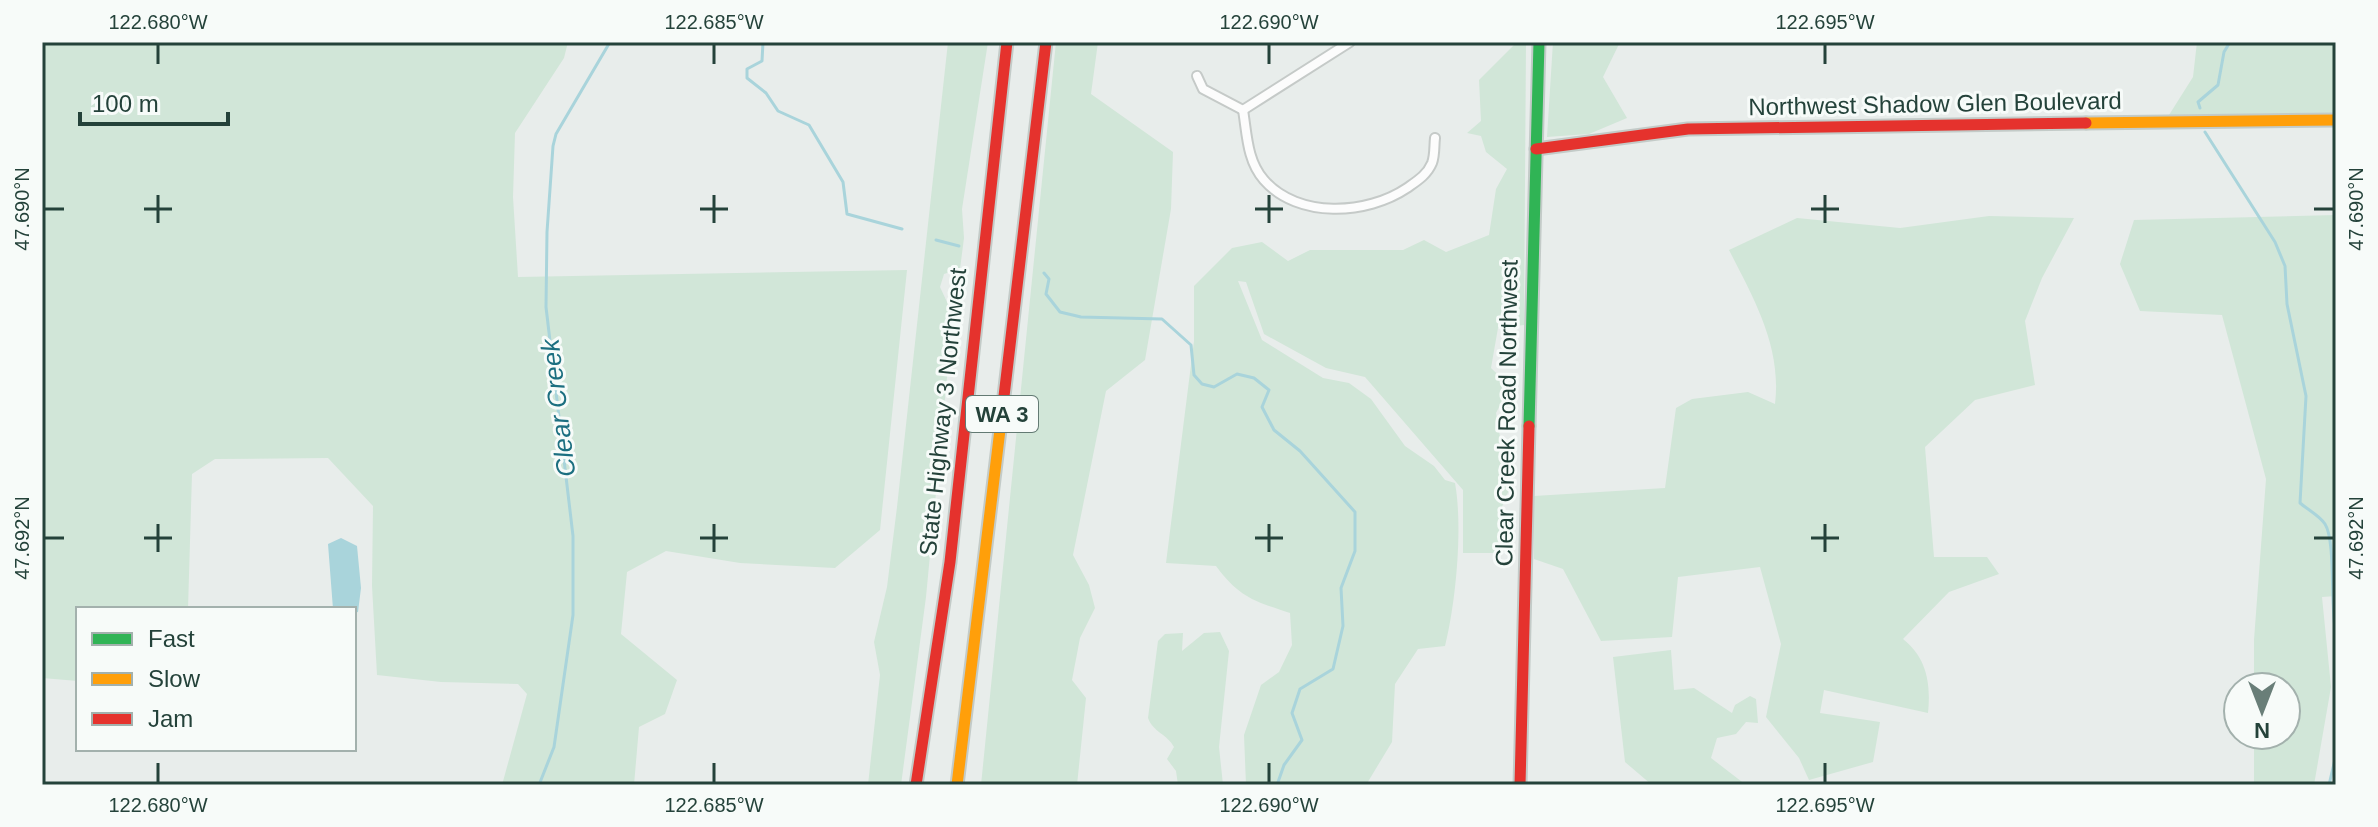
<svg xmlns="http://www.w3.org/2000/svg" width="2378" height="827" viewBox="0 0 2378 827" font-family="Arial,sans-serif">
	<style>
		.green { fill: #d1e6d8 }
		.water { fill: #a9d4db }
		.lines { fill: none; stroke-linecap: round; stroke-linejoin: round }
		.stream { stroke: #a9d4db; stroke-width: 3 }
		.street-casing { stroke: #c5cac8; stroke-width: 12 }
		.fast-casing { stroke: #c3cbc8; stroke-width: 15 }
		.slow-casing { stroke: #c3cbc8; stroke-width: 15 }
		.jam-casing { stroke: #c3cbc8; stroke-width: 15 }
		.street { stroke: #fcfcfc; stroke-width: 8 }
		.fast { stroke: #30b455; stroke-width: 11 }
		.slow { stroke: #ff9f0a; stroke-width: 11 }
		.jam { stroke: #e5322d; stroke-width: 11 }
		.ticks { fill: none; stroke: #24423a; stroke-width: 3 }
		.labels { text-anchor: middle; stroke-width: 6; stroke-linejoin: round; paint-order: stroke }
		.shield { fill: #f7fbf9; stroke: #637a73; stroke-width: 2 }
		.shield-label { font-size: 22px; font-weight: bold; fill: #24423a }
		.street-label { font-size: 24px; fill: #24423a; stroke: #f7fbf9 }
		.water-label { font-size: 26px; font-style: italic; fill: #1c6f80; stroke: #f7fbf9 }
		.neatline { fill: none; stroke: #24423a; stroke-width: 3 }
		.ticks-label { font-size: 20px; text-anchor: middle; fill: #24423a }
	</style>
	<rect width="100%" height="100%" fill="#e8edeb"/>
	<g class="green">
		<path d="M 42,42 L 568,42 L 564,58 L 515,133 L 513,197 L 518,277 L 907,270 L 880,530 L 835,568 L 740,563 L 666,551 L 627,572 L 621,634 L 677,680 L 665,714 L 639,727 L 634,785 L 502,785 L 527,694 L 518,684 L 441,682 L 377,675 L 372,586 L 373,506 L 328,458 L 215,459 L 192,474 L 188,609 L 78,609 L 78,681 L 42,678 Z"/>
		<path d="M 948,42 L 988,42 L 962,209 L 964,238 L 960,269 L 944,274 L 940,287 L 953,315 L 926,597 L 901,785 L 868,785 L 880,675 L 874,642 L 887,587 L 897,507 Z"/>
		<path d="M 1056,42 L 1098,42 L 1091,94 L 1173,152 L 1171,209 L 1145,360 L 1106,391 L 1073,555 L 1089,585 L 1095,608 L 1080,638 L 1072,680 L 1086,698 L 1077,785 L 981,785 Z"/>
		<path d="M 1517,42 L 1526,42 L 1524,325 L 1498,328 L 1491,368 L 1510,386 L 1496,413 L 1509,491 C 1496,509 1504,533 1494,553 L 1463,553 L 1463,490 L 1365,377 L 1326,368 L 1264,334 L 1246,282 L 1238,281 L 1262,340 L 1323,378 L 1349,383 L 1371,399 L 1405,446 L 1434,466 L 1445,480 L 1455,483 C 1463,527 1456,602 1445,646 L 1418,649 L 1395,684 L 1392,742 L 1366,785 L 1246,785 L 1244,735 L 1261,685 L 1279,672 L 1292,645 L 1290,613 C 1254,601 1240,598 1216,566 L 1166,563 L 1194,341 L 1194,286 L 1232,248 L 1262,242 L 1288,261 L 1310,250 L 1403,250 L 1424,240 L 1446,252 L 1489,235 L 1496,189 L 1507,169 L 1486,152 L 1481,136 L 1467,133 L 1481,121 L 1479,80 Z"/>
		<path d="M 1553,42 L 1620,42 L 1603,77 L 1627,118 L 1589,134 L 1547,137 Z"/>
		<path d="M 2197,42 L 2336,42 L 2336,113 L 2169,115 L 2193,77 Z"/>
		<path d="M 2336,215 L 2336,596 L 2322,597 L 2331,687 L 2314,785 L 2254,785 L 2254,735 L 2286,735 L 2286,687 L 2254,687 L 2254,640 L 2266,479 L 2222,315 L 2140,311 L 2120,264 L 2134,220 Z"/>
		<path d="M 1989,216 L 2074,218 L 2042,278 L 2025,321 L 2035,385 L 1975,400 L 1925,447 L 1934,557 L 1987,557 L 1999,574 L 1949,592 L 1903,639 C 1927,658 1931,684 1928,713 L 1824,690 L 1820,713 L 1880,722 L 1873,762 L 1809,780 L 1799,758 L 1766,717 L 1781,644 L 1760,567 L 1678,577 L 1672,637 L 1601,641 L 1563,569 L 1534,559 L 1534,496 L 1665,488 L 1676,408 L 1692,399 L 1748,392 L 1775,404 C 1782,347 1754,299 1729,250 L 1797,218 L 1900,228 Z"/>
		<path d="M 1220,632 L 1229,651 L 1219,747 L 1223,785 L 1178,785 L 1176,771 L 1167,759 L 1174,747 C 1167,734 1153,732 1148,718 L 1158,641 L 1165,634 L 1183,633 L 1182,651 L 1204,633 Z"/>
		<path d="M 1671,650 L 1674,690 L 1694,688 L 1732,713 L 1735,705 L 1750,696 L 1756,699 L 1758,723 L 1746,722 L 1736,734 L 1717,738 L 1711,758 L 1746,785 L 1652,785 L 1625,762 L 1613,657 Z"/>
	</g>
	<path class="water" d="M 341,538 L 357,546 L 361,588 L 358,612 L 354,613 L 354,609 L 333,609 L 328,544 Z"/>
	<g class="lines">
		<g class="stream">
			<path d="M 763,42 L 762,61 L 747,69 L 747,78 L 766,93 L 778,111 L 809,125 L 843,182 L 847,214 L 902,229"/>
			<path d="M 2200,108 L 2198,102 L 2218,85 L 2224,52 L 2230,42"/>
			<path d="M 2205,132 L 2275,242 L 2285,266 L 2287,304 L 2306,396 L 2300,503 C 2307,509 2320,516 2325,524 C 2336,541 2330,608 2336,634"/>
			<path d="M 936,240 L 959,246"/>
			<path d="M 1044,273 L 1049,279 L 1046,294 L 1060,312 L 1081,317 L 1162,319 L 1191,345 L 1194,375 L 1202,384 L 1214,387 L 1237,374 L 1254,378 L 1269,390 L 1262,407 L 1274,430 L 1300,451 L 1355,512 L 1355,551 L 1341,588 L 1343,626 L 1333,669 L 1300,689 L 1292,713 L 1302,740 L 1284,765 L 1277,785"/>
			<path d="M 539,785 L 554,747 L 573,615 L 573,536 L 546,307 L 547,232 L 553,146 L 556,134 L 610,42"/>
			<path d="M 2329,785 L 2336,755"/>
		</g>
		<g class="street-casing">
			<g id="street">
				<path d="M 1197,76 L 1203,89 L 1243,110"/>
				<path d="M 1243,110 C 1247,134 1247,161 1264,180 C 1298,219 1367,215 1407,188 C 1417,181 1427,175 1432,163 C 1435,155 1434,146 1435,138"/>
				<path d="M 1243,110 L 1350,42"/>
			</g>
		</g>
		<g class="fast-casing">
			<path id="fast" d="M 1529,426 L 1539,42"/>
		</g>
		<g class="slow-casing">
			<g id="slow">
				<path d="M 2086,123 L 2336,120"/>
				<path d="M 957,785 L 1002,413"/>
			</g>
		</g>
		<g class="jam-casing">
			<g id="jam">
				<path d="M 1536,149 L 1688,129 L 2086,123"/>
				<path d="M 1002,413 L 1046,42"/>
				<path d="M 916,785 L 950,562 L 1007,42"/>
				<path d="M 1520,785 L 1529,426"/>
			</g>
		</g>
		<use href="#street" class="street"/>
		<use href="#fast" class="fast"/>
		<use href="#slow" class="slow"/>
		<use href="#jam" class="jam"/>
	</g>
	<path class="ticks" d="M 158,44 L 158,64M 714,44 L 714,64M 1269,44 L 1269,64M 1825,44 L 1825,64M 158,195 L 158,223M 714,195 L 714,223M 1269,195 L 1269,223M 1825,195 L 1825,223M 44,209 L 64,209M 144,209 L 172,209M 700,209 L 728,209M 1255,209 L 1283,209M 1811,209 L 1839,209M 2314,209 L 2334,209M 158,524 L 158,552M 714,524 L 714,552M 1269,524 L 1269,552M 1825,524 L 1825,552M 44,538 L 64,538M 144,538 L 172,538M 700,538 L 728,538M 1255,538 L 1283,538M 1811,538 L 1839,538M 2314,538 L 2334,538M 158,763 L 158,783M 714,763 L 714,783M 1269,763 L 1269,783M 1825,763 L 1825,783"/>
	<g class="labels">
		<rect class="shield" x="966" y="396" width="72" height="36" rx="6"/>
		<g class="shield-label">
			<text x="1002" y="422">WA 3</text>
		</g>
		<g class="street-label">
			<text transform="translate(1935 104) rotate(-1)" y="8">Northwest Shadow Glen Boulevard</text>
			<text transform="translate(943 412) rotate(-84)" y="8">State Highway 3 Northwest</text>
			<text transform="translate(1507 413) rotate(-89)" y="8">Clear Creek Road Northwest</text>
		</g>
		<g class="water-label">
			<text transform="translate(558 408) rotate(-97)" y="9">Clear Creek</text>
		</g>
	</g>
	<rect width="2378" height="827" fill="none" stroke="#f7fbf9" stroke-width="88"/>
	<rect x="76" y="607" width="280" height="144" fill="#f7fbf9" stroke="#a3b1ad" stroke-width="2"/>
	<rect x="92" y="633" width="40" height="12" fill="#30b455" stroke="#a3b1ad" stroke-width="2"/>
	<text x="148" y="647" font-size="24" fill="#24423a">Fast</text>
	<rect x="92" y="673" width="40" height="12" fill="#ff9f0a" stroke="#a3b1ad" stroke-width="2"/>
	<text x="148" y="687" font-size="24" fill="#24423a">Slow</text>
	<rect x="92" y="713" width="40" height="12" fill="#e5322d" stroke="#a3b1ad" stroke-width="2"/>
	<text x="148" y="727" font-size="24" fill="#24423a">Jam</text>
	<g transform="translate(2262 711) rotate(180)"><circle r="38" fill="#f7fbf9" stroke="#a3b1ad" stroke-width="2"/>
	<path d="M0-6L14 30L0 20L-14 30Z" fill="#697e78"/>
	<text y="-12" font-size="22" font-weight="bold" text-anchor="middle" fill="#24423a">N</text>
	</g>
	<path d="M80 112v12h148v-12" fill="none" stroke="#24423a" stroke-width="4"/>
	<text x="92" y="112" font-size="24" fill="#24423a" stroke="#f7fbf9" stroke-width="6" paint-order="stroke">100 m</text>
	<rect x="44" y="44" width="2290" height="739" class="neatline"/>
	<g class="ticks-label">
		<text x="158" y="29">122.680°W</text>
		<text x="714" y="29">122.685°W</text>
		<text x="1269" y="29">122.690°W</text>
		<text x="1825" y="29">122.695°W</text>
		<text transform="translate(2356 209) rotate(-90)" y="7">47.690°N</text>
		<text transform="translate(22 209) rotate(-90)" y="7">47.690°N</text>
		<text transform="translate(2356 538) rotate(-90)" y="7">47.692°N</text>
		<text transform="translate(22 538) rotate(-90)" y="7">47.692°N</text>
		<text x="158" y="812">122.680°W</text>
		<text x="714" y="812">122.685°W</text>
		<text x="1269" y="812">122.690°W</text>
		<text x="1825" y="812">122.695°W</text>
	</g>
</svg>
